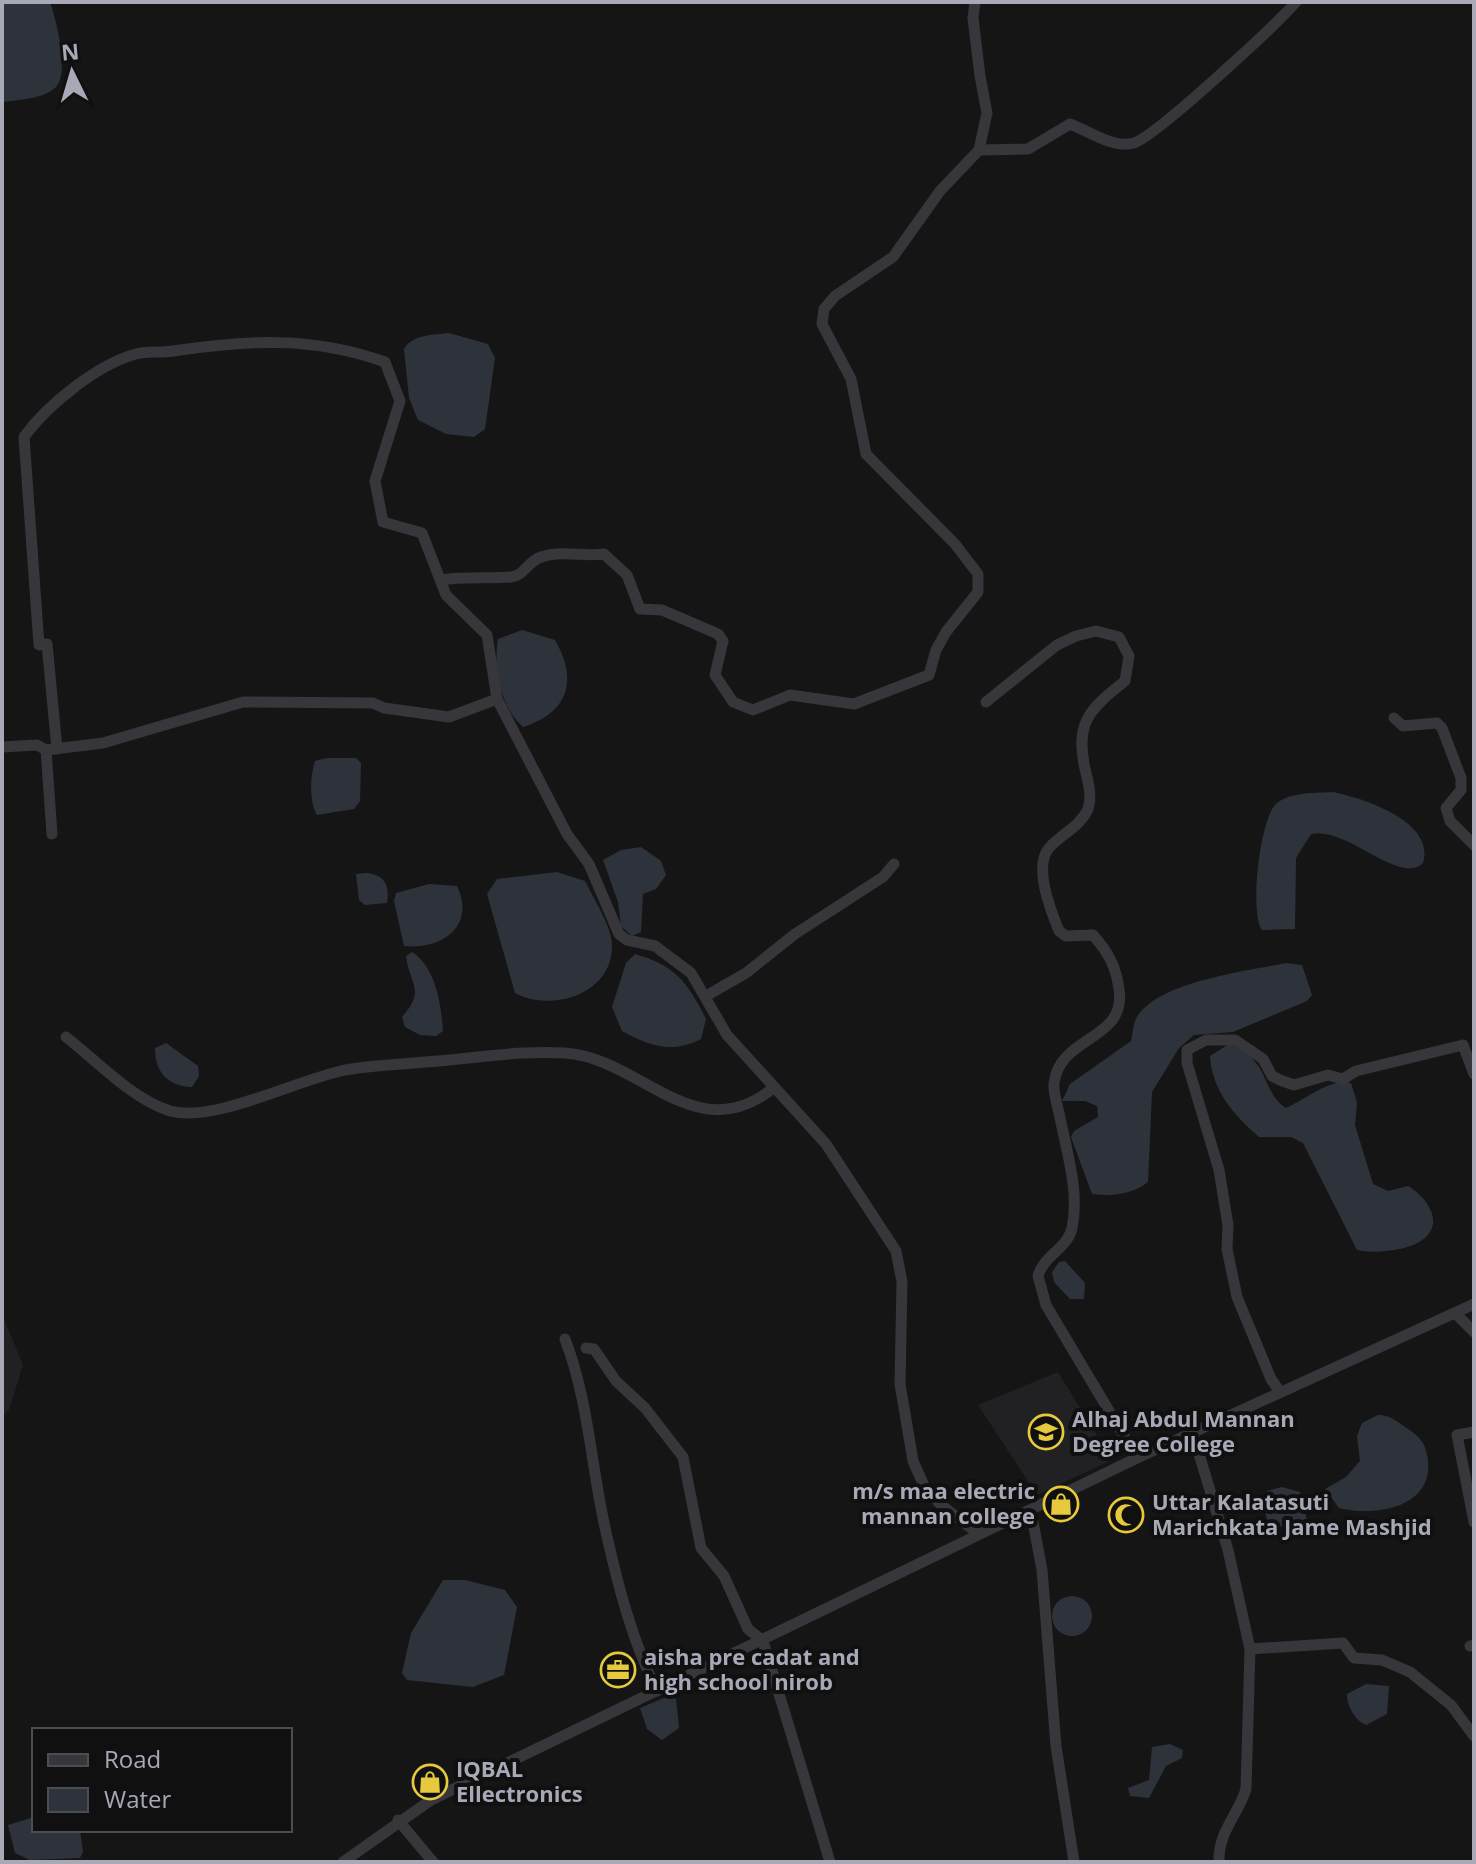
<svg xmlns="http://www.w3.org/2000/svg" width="1476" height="1864" viewBox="0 0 1476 1864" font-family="'Open Sans',sans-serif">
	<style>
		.built { fill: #212123 }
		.water { fill: #2e333b }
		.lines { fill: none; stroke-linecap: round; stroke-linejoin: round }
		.minor { stroke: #36363b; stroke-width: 11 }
		.labels { text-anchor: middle; stroke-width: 8; stroke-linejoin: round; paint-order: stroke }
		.poi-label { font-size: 22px; font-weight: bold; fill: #a7a9b6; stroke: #101011; text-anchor: start }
	</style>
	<rect width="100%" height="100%" fill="#151516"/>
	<g class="built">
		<path d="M 2,1314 L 23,1365 L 9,1410 L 2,1416 Z"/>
		<path d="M 1058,1372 L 1112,1460 L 1037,1495 L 978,1405 Z"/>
	</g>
	<g class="water">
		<path d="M 2,2 L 50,2 C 56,19 70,73 56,87 C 44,99 18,100 2,102 Z"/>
		<path d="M 449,333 L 488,344 L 495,358 L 485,429 L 474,437 L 446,434 L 418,420 L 409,398 L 404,349 C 413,334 433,335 449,333 Z"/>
		<path d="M 522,630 L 555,640 C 578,680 569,712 523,727 C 500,707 493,668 498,639 Z"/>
		<path d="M 327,758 L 356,758 L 361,763 L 360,801 L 354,809 L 317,815 C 309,802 310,776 315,761 Z"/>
		<path d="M 1333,792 C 1362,798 1436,821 1423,863 C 1399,886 1347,826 1311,834 L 1296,858 L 1295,929 L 1262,930 C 1249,913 1260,816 1277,803 C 1291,792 1316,793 1333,792 Z"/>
		<path d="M 641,847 L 661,861 L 666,875 L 656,889 L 643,894 L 641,932 L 632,936 L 621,926 L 618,902 L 603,860 L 621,850 Z"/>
		<path d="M 557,872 L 585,881 C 593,898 611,925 612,944 C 614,994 552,1013 515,993 L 487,894 L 497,879 Z"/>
		<path d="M 366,873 C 384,875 390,884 387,903 L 365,905 L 359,900 L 356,874 Z"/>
		<path d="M 429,884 L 457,886 C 476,926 442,950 404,946 L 394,901 L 396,893 Z"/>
		<path d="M 412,952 C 436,968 441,1003 443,1031 L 436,1036 L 420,1035 L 405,1027 L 402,1017 C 426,990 410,986 406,956 Z"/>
		<path d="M 635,954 C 675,965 688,983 706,1019 L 701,1039 C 671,1054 650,1046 622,1031 L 612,1007 L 626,963 Z"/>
		<path d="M 1286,963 L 1302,965 L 1312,995 L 1307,1001 L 1233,1032 L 1194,1035 L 1179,1048 L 1152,1092 L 1148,1182 C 1133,1194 1111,1197 1092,1194 L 1071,1137 L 1074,1131 L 1098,1117 L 1097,1106 L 1085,1101 L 1062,1101 L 1070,1084 L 1131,1041 C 1133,1033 1133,1023 1137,1017 C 1159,981 1247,971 1286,963 Z"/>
		<path d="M 166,1043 L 198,1066 L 199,1076 L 192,1087 C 168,1086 155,1073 155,1048 Z"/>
		<path d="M 1229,1044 C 1272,1061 1260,1091 1286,1108 C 1305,1100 1329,1078 1351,1083 L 1357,1102 L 1355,1125 L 1373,1184 L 1388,1191 L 1408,1186 C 1424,1195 1445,1220 1425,1238 C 1410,1251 1375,1254 1357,1250 L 1303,1143 L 1291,1137 L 1259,1137 C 1234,1115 1212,1091 1210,1056 Z"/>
		<path d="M 1065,1261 L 1085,1283 L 1084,1299 L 1070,1299 L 1054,1282 L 1052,1272 L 1059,1262 Z"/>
		<path d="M 1378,1415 C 1390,1415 1395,1420 1405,1427 C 1420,1437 1426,1442 1428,1461 C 1433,1508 1374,1517 1339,1508 L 1325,1489 L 1346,1477 L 1360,1461 L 1357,1436 L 1362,1423 Z"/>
		<path d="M 1282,1487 L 1300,1492 L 1307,1520 L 1277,1528 L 1268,1526 L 1263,1498 L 1267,1491 Z"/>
		<path d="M 443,1580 L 465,1580 L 505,1590 L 517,1607 L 504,1675 L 473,1687 L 407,1680 L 402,1673 L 411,1633 Z"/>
		<circle cx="1072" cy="1616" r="20"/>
		<path d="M 1366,1684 L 1389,1686 L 1387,1714 L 1366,1725 C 1355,1720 1347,1707 1347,1694 Z"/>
		<path d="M 671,1695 L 676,1698 L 679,1728 L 662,1740 L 647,1729 L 640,1708 Z"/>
		<path d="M 1170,1744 L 1183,1750 L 1182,1758 L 1166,1766 L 1149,1798 L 1130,1796 L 1128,1788 L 1149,1780 L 1152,1747 Z"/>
		<path d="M 34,1817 L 34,1830 L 80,1830 L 83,1852 L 80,1858 L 30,1860 L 15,1853 L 8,1825 Z"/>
	</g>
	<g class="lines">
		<g class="minor">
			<path d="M 979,150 L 1028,149 L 1070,124 C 1089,131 1113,149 1134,143 C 1156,136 1276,25 1296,2"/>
			<path d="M 441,580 C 465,576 487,579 511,577 C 525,575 527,562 541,557 C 562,550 583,557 604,554 L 627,575 L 640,609 L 662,610 L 718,634 L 723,641 L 715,675 L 733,702 L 753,710 L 790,695 L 854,704 L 929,675 L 936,650 L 946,632 L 978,592 L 978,574 L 955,544 L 866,454 L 851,379 L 822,324 L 824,309 L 835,296 L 893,257 L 940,191 L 979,150 L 987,113 L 980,76 L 973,18 L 975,2"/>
			<path d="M 986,702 L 1057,645 L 1076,636 L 1096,631 L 1119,637 L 1129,656 L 1125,681 C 1088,710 1074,724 1086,773 C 1089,784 1092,798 1088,809 C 1080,827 1060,835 1049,848 C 1033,867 1051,911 1059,931 L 1066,936 L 1093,935 C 1108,952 1116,966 1119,989 C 1127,1041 1060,1035 1054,1083 C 1053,1092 1057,1104 1059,1113 C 1066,1149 1080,1192 1072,1228 C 1068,1248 1043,1256 1038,1276 L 1046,1305 L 1137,1458"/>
			<path d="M 1394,718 L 1403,726 L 1437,723 L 1442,728 L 1461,778 L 1461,790 L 1446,808 L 1450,821 L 1474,845"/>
			<path d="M 2,747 L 37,745 L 46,750 L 52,834"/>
			<path d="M 57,749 L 47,644 L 39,645 L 24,437 C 47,405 98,364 136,354 C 147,351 161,353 173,351 C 248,340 312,336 385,362 L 400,401 L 375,481 L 383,522 L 422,533 L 446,595 L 487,635 L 497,699 L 567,834 L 589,864 L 619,934 L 627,940 L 655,946 L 691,973 L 727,1035 L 826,1144 L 896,1251 L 902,1282 L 900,1384 L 913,1461 L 925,1488 L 942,1506 L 979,1534"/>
			<path d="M 46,750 L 103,743 L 243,702 L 373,703 L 384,708 L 449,717 L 497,699"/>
			<path d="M 706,996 L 746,973 L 795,934 L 883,877 L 894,864"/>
			<path d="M 66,1037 C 97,1061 132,1099 170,1111 C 213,1123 295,1081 341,1071 C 369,1065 397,1065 425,1062 C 471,1059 519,1050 565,1053 C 641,1058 695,1150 772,1089"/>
			<path d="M 1455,1313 L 1474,1332"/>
			<path d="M 565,1339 C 589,1402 591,1467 606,1532 C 618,1586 632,1640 657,1691"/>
			<path d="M 586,1348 L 594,1349 L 616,1381 L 645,1408 L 683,1457 L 701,1548 L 724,1576 L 748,1629 L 763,1641 L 830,1862"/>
			<path d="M 1280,1392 L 1271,1379 L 1237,1297 L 1227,1249 L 1228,1225 L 1219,1170 L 1187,1063 L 1187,1050 L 1206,1040 L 1235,1040 L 1263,1059 L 1272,1076 L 1280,1080 L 1294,1085 L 1328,1075 L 1343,1079 L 1356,1071 L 1463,1045 L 1474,1074"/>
			<path d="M 1474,1432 L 1457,1435 L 1474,1522"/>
			<path d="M 1193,1434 L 1228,1550 L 1250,1649 L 1246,1789 C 1238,1816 1218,1831 1219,1862"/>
			<path d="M 1031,1511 L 1042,1570 L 1056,1746 L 1074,1862"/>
			<path d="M 1470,1646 L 1474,1645"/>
			<path d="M 1250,1649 L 1343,1643 L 1354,1658 L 1382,1660 L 1410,1672 L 1451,1705 L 1474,1736"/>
			<path d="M 398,1820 L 433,1862"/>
			<path d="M 343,1862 L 431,1800 L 1137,1458 L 1474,1304"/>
		</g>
	</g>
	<defs>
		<g id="university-ring" transform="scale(1.8)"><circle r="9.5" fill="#101011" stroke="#e6c93c" stroke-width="1.5"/><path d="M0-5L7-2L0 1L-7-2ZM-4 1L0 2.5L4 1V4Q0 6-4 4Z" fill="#e6c93c"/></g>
		<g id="shop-ring" transform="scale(1.8)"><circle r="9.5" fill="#101011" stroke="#e6c93c" stroke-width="1.5"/><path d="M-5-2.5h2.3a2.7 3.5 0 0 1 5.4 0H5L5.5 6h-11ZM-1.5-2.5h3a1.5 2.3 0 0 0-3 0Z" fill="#e6c93c"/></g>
		<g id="mosque-ring" transform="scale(1.8)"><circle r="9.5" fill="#101011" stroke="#e6c93c" stroke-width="1.5"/><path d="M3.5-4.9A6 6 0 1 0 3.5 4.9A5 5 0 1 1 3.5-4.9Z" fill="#e6c93c"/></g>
		<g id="office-ring" transform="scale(1.8)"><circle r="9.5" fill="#101011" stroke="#e6c93c" stroke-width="1.5"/><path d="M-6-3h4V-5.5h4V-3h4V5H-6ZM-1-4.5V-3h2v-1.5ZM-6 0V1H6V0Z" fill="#e6c93c"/></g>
	</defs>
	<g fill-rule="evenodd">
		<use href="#university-ring" x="1046" y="1432"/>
		<use href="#shop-ring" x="1061" y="1504"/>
		<use href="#mosque-ring" x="1126" y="1515"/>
		<use href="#office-ring" x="618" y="1670"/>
		<use href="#shop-ring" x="430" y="1782"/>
	</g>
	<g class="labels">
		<g class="poi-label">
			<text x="1072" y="1427">Alhaj Abdul Mannan<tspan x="1072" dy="25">Degree College</tspan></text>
			<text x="1035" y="1499" text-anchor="end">m/s maa electric<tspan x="1035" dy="25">mannan college</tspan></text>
			<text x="1152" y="1510">Uttar Kalatasuti<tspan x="1152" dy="25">Marichkata Jame Mashjid</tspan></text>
			<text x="644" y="1665">aisha pre cadat and<tspan x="644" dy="25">high school nirob</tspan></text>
			<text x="456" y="1777">IQBAL<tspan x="456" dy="25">Ellectronics</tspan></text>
		</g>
	</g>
	<rect width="1476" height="1864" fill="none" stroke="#a7a9b6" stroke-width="8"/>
	<rect x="32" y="1728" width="260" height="104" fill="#101011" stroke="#4c4d53" stroke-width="2"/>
	<rect x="48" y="1754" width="40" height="12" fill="#36363b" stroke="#4c4d53" stroke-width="2"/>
	<text x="104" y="1768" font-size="24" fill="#a7a9b6">Road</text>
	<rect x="48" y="1788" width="40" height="24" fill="#2e333b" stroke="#4c4d53" stroke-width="2"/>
	<text x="104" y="1808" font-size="24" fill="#a7a9b6">Water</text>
	<g transform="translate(72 72) rotate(355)" stroke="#101011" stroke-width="6" paint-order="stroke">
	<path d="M0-6L14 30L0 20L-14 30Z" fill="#a7a9b6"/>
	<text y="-12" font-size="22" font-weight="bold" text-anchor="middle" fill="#a7a9b6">N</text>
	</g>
</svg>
